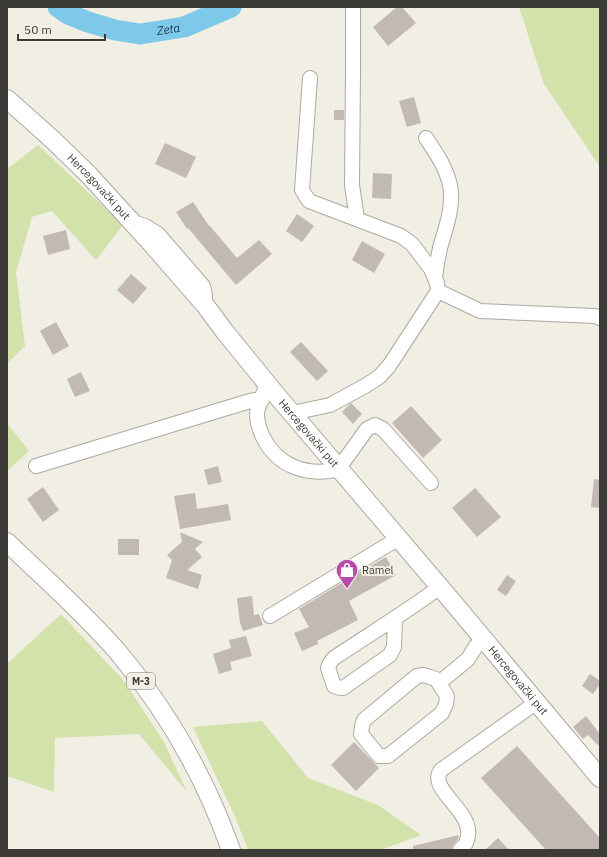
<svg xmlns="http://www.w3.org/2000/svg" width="607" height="857" viewBox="0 0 607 857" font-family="'IBM Plex Sans',sans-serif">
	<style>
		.green { fill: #d3e2ab }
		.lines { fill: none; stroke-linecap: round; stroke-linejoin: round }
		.river { stroke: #7ec9ea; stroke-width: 21 }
		.building { fill: #c2b9b2 }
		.minor-casing { stroke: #aca9a0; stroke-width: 16 }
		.major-casing { stroke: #aca9a0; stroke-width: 20 }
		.minor { stroke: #fff; stroke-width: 14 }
		.major { stroke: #fff; stroke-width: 18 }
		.labels { text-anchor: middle; stroke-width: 4; stroke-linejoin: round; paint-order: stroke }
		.shield { fill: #f1eee4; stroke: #73716b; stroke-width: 1 }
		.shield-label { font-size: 10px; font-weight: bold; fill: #3d3b37 }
		.street-label { font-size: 11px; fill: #3d3b37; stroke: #f1eee4 }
		.poi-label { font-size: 11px; fill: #3d3b37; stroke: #f1eee4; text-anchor: start }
		.water-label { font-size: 12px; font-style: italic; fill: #1b3d4c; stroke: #f1eee4 }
	</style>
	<rect width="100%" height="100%" fill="#f1eee4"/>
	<g class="green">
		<path d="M 519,7 L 600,7 L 600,167 L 544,84 Z"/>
		<path d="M 38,145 L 123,225 L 96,260 L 52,211 L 32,217 L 16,272 L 25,346 L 7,364 L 7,169 Z"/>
		<path d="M 7,423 L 29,451 L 7,471 Z"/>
		<path d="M 61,614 L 124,681 L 164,742 L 187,792 L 139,734 L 55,738 L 54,792 L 7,776 L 7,664 Z"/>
		<path d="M 262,721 L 308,778 L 378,805 L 421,835 L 381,850 L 248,850 L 236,819 L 193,727 Z"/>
	</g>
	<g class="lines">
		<path class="river" id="s1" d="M 58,7 L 68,14 L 88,22 L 115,30 L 140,34 L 184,27 L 231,7"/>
	</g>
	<g class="building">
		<path d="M 397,7 L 402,7 L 416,23 L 388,46 L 373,27 Z"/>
		<path d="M 414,97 L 421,123 L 407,127 L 399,101 Z"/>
		<rect x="334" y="110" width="10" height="10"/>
		<path d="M 165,143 L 196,157 L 186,178 L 155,164 Z"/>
		<path d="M 373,173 L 392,174 L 391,199 L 372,198 Z"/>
		<path d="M 193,202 L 209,226 L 210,226 L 237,258 L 259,240 L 272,254 L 236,285 L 188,228 L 187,229 L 176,212 Z"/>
		<path d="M 297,214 L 314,226 L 302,242 L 286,231 Z"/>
		<path d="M 66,230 L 70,249 L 48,255 L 43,236 Z"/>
		<path d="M 362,241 L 385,254 L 374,273 L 352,260 Z"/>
		<path d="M 131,274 L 147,288 L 133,304 L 117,290 Z"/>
		<path d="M 56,322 L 69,346 L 53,355 L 40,331 Z"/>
		<path d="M 301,342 L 328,371 L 317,381 L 290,352 Z"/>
		<path d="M 81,372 L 90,391 L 75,397 L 67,379 Z"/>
		<path d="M 351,403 L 362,414 L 353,424 L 342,412 Z"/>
		<path d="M 411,406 L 442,440 L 423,458 L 392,423 Z"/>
		<path d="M 218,466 L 222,482 L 208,485 L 204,470 Z"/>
		<path d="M 594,479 L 600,480 L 600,508 L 591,507 Z"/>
		<path d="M 43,487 L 59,510 L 43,522 L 27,499 Z"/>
		<path d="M 475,488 L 501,517 L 477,537 L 452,508 Z"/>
		<path d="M 195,493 L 197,509 L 228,504 L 231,520 L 180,529 L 174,496 Z"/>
		<path d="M 180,532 L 203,542 L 195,549 L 202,557 L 187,570 L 202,575 L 198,589 L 166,578 L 172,560 L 167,555 L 182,542 Z"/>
		<rect x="118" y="539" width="21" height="16"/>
		<path d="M 386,557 L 396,575 L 349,601 L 358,620 L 317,641 L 318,644 L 302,651 L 294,633 L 309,627 L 299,609 L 358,573 Z"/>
		<path d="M 507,575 L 516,581 L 506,596 L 497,590 Z"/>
		<path d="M 252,596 L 254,615 L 259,614 L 263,625 L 243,631 L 240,623 L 237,598 Z"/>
		<path d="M 246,636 L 252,656 L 230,662 L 232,670 L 219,674 L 213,654 L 231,648 L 229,640 Z"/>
		<path d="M 590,674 L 600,681 L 600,684 L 593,694 L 582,686 Z"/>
		<path d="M 586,716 L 600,734 L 600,747 L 588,735 L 583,739 L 573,727 Z"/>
		<path d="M 354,742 L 379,768 L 356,791 L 331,765 Z"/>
		<path d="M 517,746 L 600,838 L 600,850 L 546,850 L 481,778 Z"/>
		<path d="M 459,835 L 458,839 L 453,845 L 452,849 L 413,850 L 413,846 Z"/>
		<path d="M 498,838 L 509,850 L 485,850 Z"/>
	</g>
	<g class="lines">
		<g class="minor-casing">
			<g id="minor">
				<path d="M 353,7 L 353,71 L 352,185 L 357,219"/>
				<path d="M 426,138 C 436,153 446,167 450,185 C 454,207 446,227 440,248 C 438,258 436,268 435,278"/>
				<path d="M 133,222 L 145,226 L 158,234 L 203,286 L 205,295 L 205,305"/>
				<path d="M 438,291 L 480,311 L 595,316 L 600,318"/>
				<path d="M 267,384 C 264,392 258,405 257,413 C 257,421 260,431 263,437 C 277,466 306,476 336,470 L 339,468 L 367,429 L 375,425 L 383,429 L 431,483"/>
				<path d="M 292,413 L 330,405 L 365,386 L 379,377 L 389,366 L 438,291 L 437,283 L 431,269 L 412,244 L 401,236 L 309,201 L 305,195 L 302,190 L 310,78"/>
				<path d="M 36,466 L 250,401 L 256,400 L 262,400"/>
				<path d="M 270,616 L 399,538"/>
				<path d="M 395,618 L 394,647 L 390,655 L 343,688 L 340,688 L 334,686 L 328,668 L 330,663 L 334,658 C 370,634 406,612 440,587"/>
				<path d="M 423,675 L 430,677 L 436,679 L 447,696 L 446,704 L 442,713 L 388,756 L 379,756 L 361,734 L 362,726 L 364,720 L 417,676 Z"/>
				<path d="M 439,683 L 468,659 L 476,646 L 485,640"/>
				<path d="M 460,850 C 463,846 466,845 467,840 C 477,812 426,790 441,770 L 537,702"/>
			</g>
		</g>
		<g class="major-casing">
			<g id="major">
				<path id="s2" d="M 7,99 L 53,140 L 88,174 L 151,243 L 205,305 L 225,332 L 278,397 L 440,587 L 600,778"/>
				<path d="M 7,542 C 44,578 83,612 117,651 C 167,710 205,777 231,850"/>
			</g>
		</g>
		<use href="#minor" class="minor"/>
		<use href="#major" class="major"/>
	</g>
	<defs>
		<g id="shop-pin" transform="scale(1.15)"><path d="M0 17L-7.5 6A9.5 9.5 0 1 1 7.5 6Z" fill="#b64bad" stroke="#f1eee4"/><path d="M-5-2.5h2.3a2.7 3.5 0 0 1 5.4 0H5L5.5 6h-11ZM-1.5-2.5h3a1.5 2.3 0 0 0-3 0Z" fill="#fff"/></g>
	</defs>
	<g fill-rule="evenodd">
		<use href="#shop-pin" x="347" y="570"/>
	</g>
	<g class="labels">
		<rect class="shield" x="127" y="673" width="28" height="16" rx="3"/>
		<g class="shield-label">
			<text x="141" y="685">M-3</text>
		</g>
		<g class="street-label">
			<text dy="4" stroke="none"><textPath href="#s2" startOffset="127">Hercegovački put</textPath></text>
			<text dy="4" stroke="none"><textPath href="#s2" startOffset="451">Hercegovački put</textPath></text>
			<text dy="4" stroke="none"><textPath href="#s2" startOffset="775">Hercegovački put</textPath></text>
		</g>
		<g class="poi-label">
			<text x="362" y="574">Ramel</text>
		</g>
		<g class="water-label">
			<text dy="4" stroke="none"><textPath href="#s1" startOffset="116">Zeta</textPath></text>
		</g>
	</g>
	<rect width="607" height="857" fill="none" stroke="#3d3b37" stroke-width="16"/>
	<path d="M18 34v6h87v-6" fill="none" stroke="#3d3b37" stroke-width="2"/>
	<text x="24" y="34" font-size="12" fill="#3d3b37" stroke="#f1eee4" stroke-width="3" paint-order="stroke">50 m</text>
</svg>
